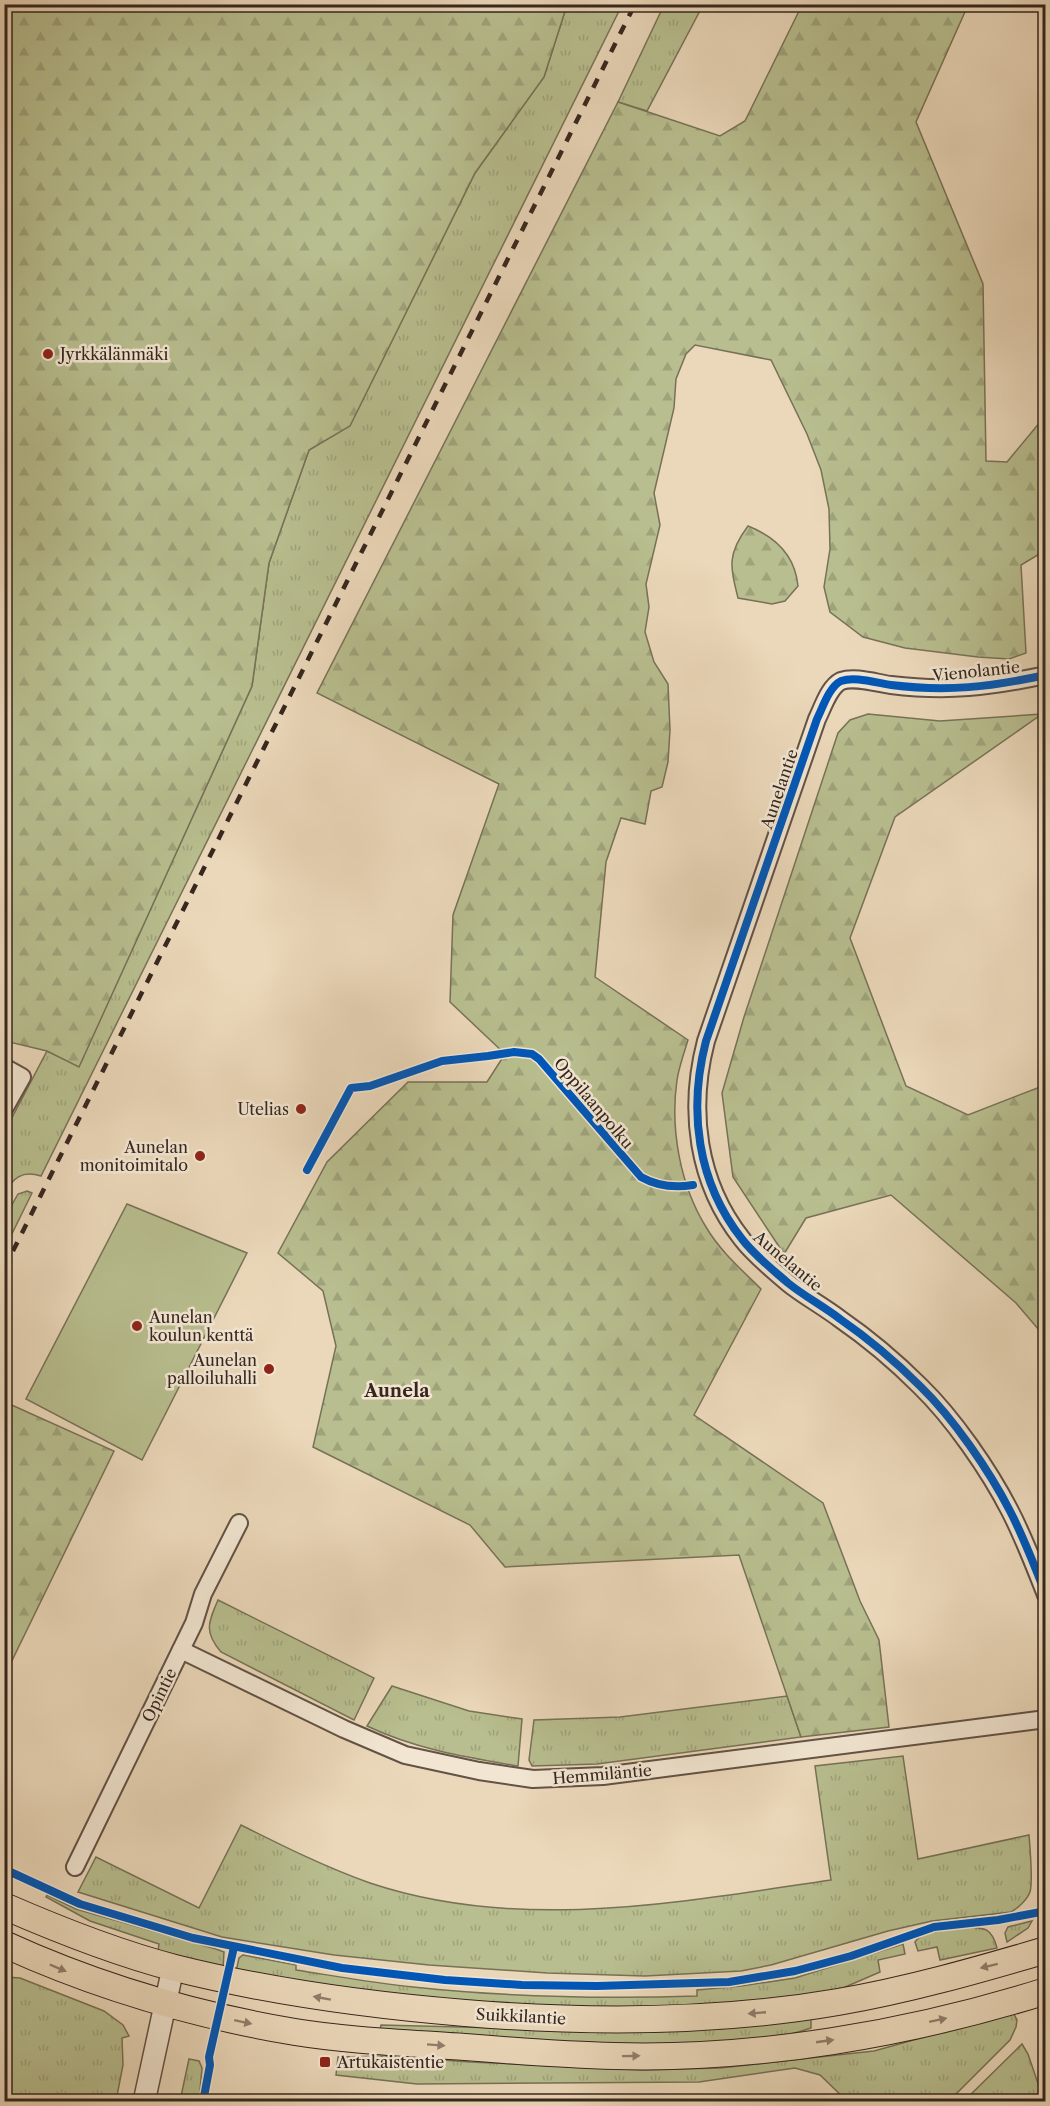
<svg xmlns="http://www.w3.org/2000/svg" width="1050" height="2106" viewBox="0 0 1050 2106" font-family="'Libre Caslon Text',serif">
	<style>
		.grass { fill: url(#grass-tufts); stroke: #777257; stroke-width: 1.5 }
		.forest { fill: url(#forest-firs); stroke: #777257; stroke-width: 1.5 }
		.garden { fill: #b8be8f; stroke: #777257; stroke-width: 1.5 }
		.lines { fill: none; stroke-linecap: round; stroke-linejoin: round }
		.minor-casing { stroke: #635246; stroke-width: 20 }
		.tertiary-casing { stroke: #635246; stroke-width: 24 }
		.primary-casing { stroke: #36261f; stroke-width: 28 }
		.minor { stroke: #f2e6d2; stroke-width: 16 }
		.tertiary { stroke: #f2e6d2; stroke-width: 21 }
		.primary { stroke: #ebd8ba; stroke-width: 26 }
		.rail { stroke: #36261f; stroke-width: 4.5; stroke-dasharray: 10 10; stroke-linecap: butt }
		.cycleway-casing { stroke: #f2e6d2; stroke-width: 11 }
		.cycleway { stroke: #0057b8; stroke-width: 8 }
		.oneway { fill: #907f6c }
		.poi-dot { fill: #8f2418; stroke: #f2e6d2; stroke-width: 2 }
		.labels { text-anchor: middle; stroke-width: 5; stroke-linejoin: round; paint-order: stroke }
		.poi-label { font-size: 16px; fill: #36261f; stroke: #f2e6d2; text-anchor: start }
		.street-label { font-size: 16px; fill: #36261f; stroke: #f2e6d2 }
		.neighbourhood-label { font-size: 18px; font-weight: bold; fill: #36261f; stroke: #f2e6d2 }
	</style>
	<defs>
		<pattern id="grass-tufts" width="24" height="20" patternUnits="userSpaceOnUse" patternTransform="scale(1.5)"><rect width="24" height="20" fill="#b8be8f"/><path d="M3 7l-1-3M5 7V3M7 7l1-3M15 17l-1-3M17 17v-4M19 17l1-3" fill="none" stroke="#9fa37b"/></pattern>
		<pattern id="forest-firs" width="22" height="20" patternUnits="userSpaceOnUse" patternTransform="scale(1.5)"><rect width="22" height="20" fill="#b8be8f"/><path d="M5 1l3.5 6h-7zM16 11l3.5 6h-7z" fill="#9fa37b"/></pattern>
	</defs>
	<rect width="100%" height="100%" fill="#ebd8ba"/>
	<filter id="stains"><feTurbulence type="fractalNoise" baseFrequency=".00333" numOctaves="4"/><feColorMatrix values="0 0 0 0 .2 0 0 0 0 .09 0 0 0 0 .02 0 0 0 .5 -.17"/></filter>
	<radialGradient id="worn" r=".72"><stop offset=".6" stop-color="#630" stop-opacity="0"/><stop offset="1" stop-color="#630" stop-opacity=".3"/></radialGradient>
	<g class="grass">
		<path d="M 567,5 L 622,5 L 41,1176 C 22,1170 13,1178 5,1193 L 5,1131 L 47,1051 L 79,1066 L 252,686 L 269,563 L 309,450 L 350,425 L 475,173 L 544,77 Z"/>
		<path d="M 664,5 L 703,5 L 647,111 L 618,102 Z"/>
		<path d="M 27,1191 L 32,1193 L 5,1248 L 5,1217 L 18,1194 Z"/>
		<path d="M 218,1600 L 374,1678 L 354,1720 L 221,1652 C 204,1632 208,1623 218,1600 Z"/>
		<path d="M 392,1686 L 469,1711 L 522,1719 L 518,1766 C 465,1757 415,1749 367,1726 Z"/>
		<path d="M 787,1696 L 801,1737 L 597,1764 L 532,1766 L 529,1760 L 534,1720 L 620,1717 Z"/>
		<path d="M 903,1756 L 918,1859 L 1029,1835 C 1030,1847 1033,1882 1030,1892 C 1027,1900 1018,1908 1011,1912 L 932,1921 L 888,1931 L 771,1965 L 741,1971 L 645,1976 L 547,1973 L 429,1965 L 334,1955 L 222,1937 L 78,1892 L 96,1857 L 199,1908 L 241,1825 C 283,1846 325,1867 370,1883 C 519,1933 680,1902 831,1880 L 815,1766 Z"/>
		<path d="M 47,1895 L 76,1909 L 216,1949 L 224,1952 L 223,1968 L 158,1951 L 159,1944 L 90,1921 L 46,1897 Z"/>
		<path d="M 1032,1921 L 1028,1928 L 1007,1942 L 1005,1933 L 1008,1927 Z"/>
		<path d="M 961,1927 C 982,1928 991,1925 997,1948 L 940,1960 L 937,1947 L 918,1951 L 915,1942 C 922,1931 948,1930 961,1927 Z"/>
		<path d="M 903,1944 L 905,1954 L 878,1960 L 880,1972 L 836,1991 L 795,1996 L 696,2006 L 563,2008 L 412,1998 L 236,1972 L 239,1958 L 243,1955 L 296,1965 L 296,1970 C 335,1976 374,1983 413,1987 C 507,1997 602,1999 697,1996 L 697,1990 L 741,1986 L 795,1978 Z"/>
		<path d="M 5,1977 L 20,1978 L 104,2011 L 123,2025 L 129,2036 L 122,2038 L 123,2065 L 116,2101 L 5,2101 Z"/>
		<path d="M 1011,2013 L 1014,2014 L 1017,2020 L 1016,2027 L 1010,2040 L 949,2101 L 847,2101 L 820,2075 L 795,2068 L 699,2082 L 417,2084 L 336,2075 L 338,2057 L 389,2056 L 470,2062 L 643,2070 L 720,2068 L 874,2051 Z"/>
		<path d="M 811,2016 L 811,2028 C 771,2042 727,2043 685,2044 C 584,2047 482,2036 380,2030 L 381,2025 L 628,2031 L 720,2029 Z"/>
		<path d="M 1022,2044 L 1028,2054 L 1044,2101 L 964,2101 Z"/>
		<path d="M 189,2059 L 199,2061 L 202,2068 L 199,2101 L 180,2101 Z"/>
	</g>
	<g class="forest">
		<path d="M 5,4 L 567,5 L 544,77 L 475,173 L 350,426 L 309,450 L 269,563 L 252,686 L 79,1067 L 47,1051 L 5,1041 Z"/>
		<path d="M 802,5 L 968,5 L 916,122 L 983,284 L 986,461 L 1007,462 L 1045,416 L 1046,550 L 1021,565 L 1026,653 L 1009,659 L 978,657 L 905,648 L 863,637 L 830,612 L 824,587 L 830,549 L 829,509 L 821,470 L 807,434 L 771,360 L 695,345 L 686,354 L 676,379 L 674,408 L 654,493 L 660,525 L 646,584 L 649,607 L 645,632 L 654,662 L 668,684 L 670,730 L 668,762 L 662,787 L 651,791 L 645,824 L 621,818 L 606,862 L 595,977 L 688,1040 C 684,1053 679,1067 677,1080 C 670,1129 680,1185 706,1227 C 720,1251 742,1270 761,1289 L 694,1415 L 823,1503 L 860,1601 L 879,1640 L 889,1727 L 801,1737 L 739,1555 L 505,1567 L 470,1525 L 313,1447 L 336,1346 L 323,1291 L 278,1253 L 327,1162 L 408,1082 L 487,1082 L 505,1054 L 450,1002 L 453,915 L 499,784 L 317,693 L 618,102 L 720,136 L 745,121 Z"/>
		<path d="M 748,526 C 776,537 795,555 798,586 L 785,601 L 772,604 L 738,598 C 730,566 727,554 748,526 Z"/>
		<path d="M 868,714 L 940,721 L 1042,714 L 895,817 L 850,938 L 906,1086 L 968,1115 L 1045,1085 L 1045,1337 L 1016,1303 L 891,1195 L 806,1218 L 784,1254 L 733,1177 L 722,1093 L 744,1017 L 838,733 L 850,720 Z"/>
		<path d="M 5,1402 L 114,1451 L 5,1675 Z"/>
	</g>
	<path class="garden" d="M 127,1204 L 247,1253 L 142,1460 L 26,1399 Z"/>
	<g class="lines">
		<g class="minor-casing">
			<g id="minor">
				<path d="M 1046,675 C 989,687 948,692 891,685 C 876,683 855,676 841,681 C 829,687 823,707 817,719 L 706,1041 C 688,1110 697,1182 742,1239 C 754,1255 772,1269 788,1283 C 804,1296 823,1306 840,1319 C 869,1339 895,1361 920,1386 C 953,1418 989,1470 1010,1511 C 1024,1538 1035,1567 1046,1595"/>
				<path d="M 4,1067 L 22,1077 L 4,1109"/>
				<path d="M 181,1650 L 344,1729 L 405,1755 L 479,1771 L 533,1779 L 603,1776 L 1046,1719"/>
				<path d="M 75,1867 L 194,1623 L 203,1594 L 239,1523"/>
			</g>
		</g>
		<g class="tertiary-casing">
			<path id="tertiary" d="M 144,2102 L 173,1968"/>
		</g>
		<g class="primary-casing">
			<g id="primary">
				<path d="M 4,1906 C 59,1930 117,1953 175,1968 C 271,1992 367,2005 465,2013 C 589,2023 716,2023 838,2002 C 908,1990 978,1970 1046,1950"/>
				<path d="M 4,1944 C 98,1987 194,2015 295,2032 C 351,2041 408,2043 465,2047 C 515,2051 565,2055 614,2056 C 758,2060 909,2034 1046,1991"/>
			</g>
		</g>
		<use href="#minor" class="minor"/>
		<use href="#tertiary" class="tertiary"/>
		<use href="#primary" class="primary"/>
		<path class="rail" d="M 4,1269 L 635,4"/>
		<g class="cycleway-casing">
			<g id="cycleway">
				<path d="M 1046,675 C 989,687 948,692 891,685 C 876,683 855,676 841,681 C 829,687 823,707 817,719 L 706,1041 C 688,1110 697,1182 742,1239 C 754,1255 772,1269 788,1283 C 804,1296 823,1306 840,1319 C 869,1339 895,1361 920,1386 C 953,1418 989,1470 1010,1511 C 1024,1538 1035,1567 1046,1595"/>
				<path d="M 307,1170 L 351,1088 L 370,1086 L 442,1061 L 488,1056 L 514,1052 L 532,1054 L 539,1059 L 641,1177 C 657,1186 675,1188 693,1185"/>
				<path d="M 4,1869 L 80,1904 L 193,1938 L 342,1968 L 445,1980 L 522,1985 L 597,1986 L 729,1982 L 795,1971 L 851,1956 L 934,1927 L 998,1920 L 1046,1911"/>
				<path d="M 203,2102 L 210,2065 L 209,2057 L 234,1947"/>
			</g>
		</g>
		<use href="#cycleway" class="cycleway"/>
	</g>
	<defs><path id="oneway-solid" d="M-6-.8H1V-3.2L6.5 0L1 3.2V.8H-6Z" transform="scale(1.5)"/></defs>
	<g class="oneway">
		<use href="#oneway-solid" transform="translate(989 1966) rotate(166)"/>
		<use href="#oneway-solid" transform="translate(58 1968) rotate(23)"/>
		<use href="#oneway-solid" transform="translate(322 1998) rotate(-170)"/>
		<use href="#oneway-solid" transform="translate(757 2013) rotate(175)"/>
		<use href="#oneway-solid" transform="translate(938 2020) rotate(-12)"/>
		<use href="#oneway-solid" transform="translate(243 2022) rotate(12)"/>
		<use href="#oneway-solid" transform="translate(825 2041) rotate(-8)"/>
		<use href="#oneway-solid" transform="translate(436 2045) rotate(4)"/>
		<use href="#oneway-solid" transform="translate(631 2056) rotate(-1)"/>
	</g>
	<g class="poi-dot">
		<circle cx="48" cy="354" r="6"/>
		<circle cx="301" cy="1109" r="6"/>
		<circle cx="200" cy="1156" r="6"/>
		<circle cx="137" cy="1326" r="6"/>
		<circle cx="269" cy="1369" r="6"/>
		<rect x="319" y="2056" width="12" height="12" rx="3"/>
	</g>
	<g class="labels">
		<g class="poi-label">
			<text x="60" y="360">Jyrkkälänmäki</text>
			<text x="289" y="1115" text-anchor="end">Utelias</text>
			<text x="188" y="1153" text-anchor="end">Aunelan<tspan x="188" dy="18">monitoimitalo</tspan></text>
			<text x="149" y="1323">Aunelan<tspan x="149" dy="18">koulun kenttä</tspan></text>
			<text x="257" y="1366" text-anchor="end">Aunelan<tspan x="257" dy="18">palloiluhalli</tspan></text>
			<text x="337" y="2068">Artukaistentie</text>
		</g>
		<g class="street-label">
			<text transform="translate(976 671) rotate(-6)" y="6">Vienolantie</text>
			<text transform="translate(779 789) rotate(-71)" y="6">Aunelantie</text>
			<text transform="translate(594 1103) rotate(50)" y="6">Oppilaanpolku</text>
			<text transform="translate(788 1261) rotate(40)" y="6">Aunelantie</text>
			<text transform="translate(159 1695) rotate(-64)" y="6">Opintie</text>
			<text transform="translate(602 1774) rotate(-5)" y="6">Hemmiläntie</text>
			<text transform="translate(521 2016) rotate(3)" y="6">Suikkilantie</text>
		</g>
		<g class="neighbourhood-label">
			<text x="397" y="1397">Aunela</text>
		</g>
	</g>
	<rect width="1050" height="2106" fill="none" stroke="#ebd8ba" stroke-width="24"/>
	<rect x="6" y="6" width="1038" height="2094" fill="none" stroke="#36261f" stroke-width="3"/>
	<rect x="12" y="12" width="1026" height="2082" fill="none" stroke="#36261f" stroke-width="1.5"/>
	<rect width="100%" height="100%" filter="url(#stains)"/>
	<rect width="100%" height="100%" fill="url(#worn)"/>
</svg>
